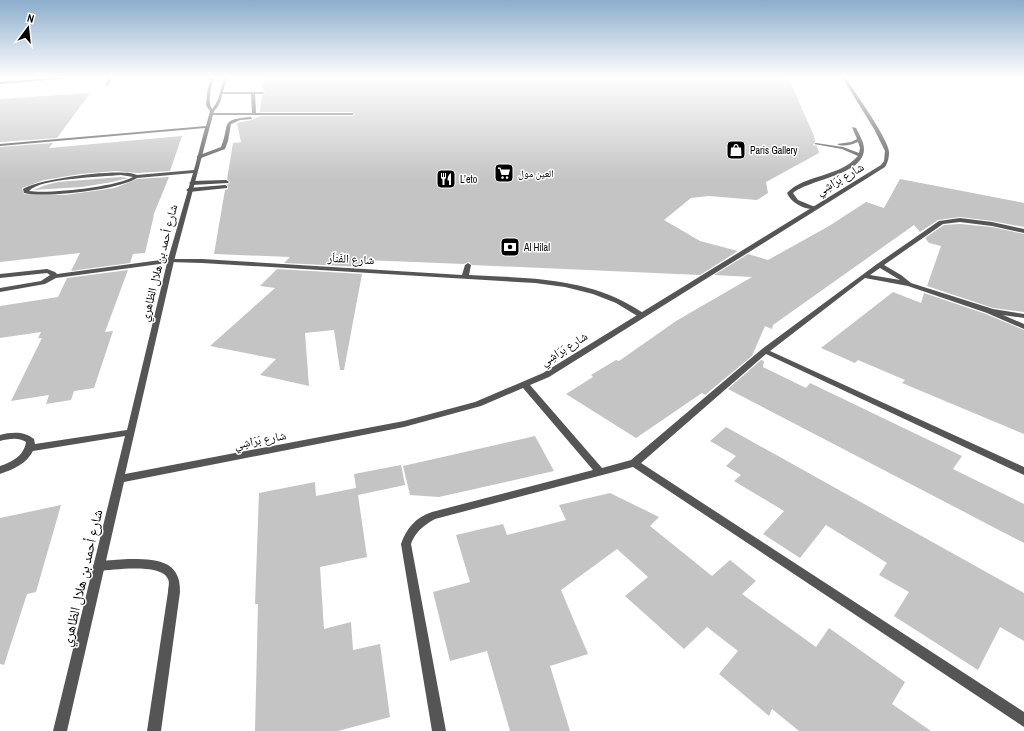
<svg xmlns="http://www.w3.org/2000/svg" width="1024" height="731" viewBox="0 0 1024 731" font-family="'Archivo Narrow','Noto Naskh Arabic',sans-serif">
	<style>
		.building { fill: #c4c4c4 }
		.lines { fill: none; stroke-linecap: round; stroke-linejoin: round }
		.service { fill: #555; fill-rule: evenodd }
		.minor { fill: #555; fill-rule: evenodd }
		.secondary { fill: #222; fill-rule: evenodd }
		.labels { text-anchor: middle; stroke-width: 3; stroke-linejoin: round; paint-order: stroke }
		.far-poi-label { font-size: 10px; fill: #000; stroke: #fff; text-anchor: start }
		.street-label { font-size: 12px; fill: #000; stroke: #fff }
		.near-street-label { font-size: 14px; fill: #000; stroke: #fff }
	</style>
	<rect width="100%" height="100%" fill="#fff"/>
	<g class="building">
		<path d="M 279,77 L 788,77 L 814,136 L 815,142 L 813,145 L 817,146 L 819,153 L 766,182 L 768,193 L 757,200 L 709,196 L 691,198 L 664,220 L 700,241 L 738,251 L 700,275 L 472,265 L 469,262 L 464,264 L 364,260 L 363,267 L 284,263 L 290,257 L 214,254 L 225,190 L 228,189 L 227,185 L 230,182 L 227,179 L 233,143 L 241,142 L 237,123 L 252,120 L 260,116 L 352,116 L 355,115 L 352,112 L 260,112 L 262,96 L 265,92 L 263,90 L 264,79 Z"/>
		<path d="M 90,93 L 57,138 L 0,142 L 0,99 Z"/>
		<path d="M 182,136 L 170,171 L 137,173 L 115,171 L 80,174 L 44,180 L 22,188 L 24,194 L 65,195 L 115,188 L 137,179 L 169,177 L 153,216 L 154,215 L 145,253 L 133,254 L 130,263 L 71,271 L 80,253 L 0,262 L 0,147 L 53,143 L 49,148 Z"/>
		<path d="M 121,177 L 128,178 L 112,182 L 82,187 L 33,190 L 46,185 L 58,182 Z"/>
		<path d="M 900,179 L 1024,203 L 1024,227 L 992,221 L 960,217 L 938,220 L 920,232 L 914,225 L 773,325 L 772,329 L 765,326 L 752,356 L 705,395 L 702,393 L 636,438 L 566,394 L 593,377 L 591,375 L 616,360 L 619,361 L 676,321 L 752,277 L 714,275 L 748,254 L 768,260 L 829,226 L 866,202 L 884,208 Z"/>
		<path d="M 960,224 L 992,227 L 1024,234 L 1024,312 L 993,308 L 927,286 L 941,246 L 929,243 L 925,238 L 944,225 Z"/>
		<path d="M 277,269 L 362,274 L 344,370 L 340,370 L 334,330 L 305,333 L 309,386 L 260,375 L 276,359 L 210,346 L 275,288 L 260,286 Z"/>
		<path d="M 128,270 L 105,332 L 113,331 L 94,388 L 74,391 L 71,400 L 46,404 L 49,395 L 11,401 L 42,338 L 38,338 L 41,332 L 0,338 L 0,306 L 58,297 L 67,278 Z"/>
		<path d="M 893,292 L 921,303 L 924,293 L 986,314 L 1024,330 L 1024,434 L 902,383 L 905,380 L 858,360 L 855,363 L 821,348 Z"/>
		<path d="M 761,360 L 764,361 L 763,367 L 806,388 L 810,383 L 962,456 L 953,469 L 1024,504 L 1024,543 L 728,389 Z"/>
		<path d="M 726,427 L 1024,593 L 1024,641 L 1000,627 L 978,670 L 894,616 L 909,592 L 879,575 L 887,563 L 868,551 L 826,525 L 800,558 L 763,534 L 784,511 L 734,481 L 741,475 L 726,466 L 736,456 L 710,441 Z"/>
		<path d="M 535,436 L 554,471 L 439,497 L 410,495 L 403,466 Z"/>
		<path d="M 401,465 L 405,485 L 358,495 L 367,557 L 320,567 L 324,629 L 351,622 L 353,650 L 380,644 L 390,717 L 338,731 L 255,731 L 258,604 L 255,604 L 259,493 L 315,482 L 316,496 L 356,488 L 354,474 Z"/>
		<path d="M 610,493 L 659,517 L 650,526 L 712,576 L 730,560 L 756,581 L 742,594 L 816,647 L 829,628 L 905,682 L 892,704 L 931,731 L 799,731 L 772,709 L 769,716 L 719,674 L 738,651 L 707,627 L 684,649 L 625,596 L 648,577 L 617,549 L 561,590 L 588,654 L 550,666 L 570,731 L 510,731 L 487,651 L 450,661 L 433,592 L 470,582 L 456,535 L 503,524 L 507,535 L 566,520 L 559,505 Z"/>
		<path d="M 61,505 L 36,592 L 27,594 L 4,665 L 0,664 L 0,518 Z"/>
	</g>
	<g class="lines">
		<g class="service">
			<path d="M 108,77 L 112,77 L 109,85 L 107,86 L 105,85 Z"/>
			<path d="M 222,92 L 264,92 L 263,94 L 255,94 L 256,113 L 352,113 L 354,114 L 352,115 L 210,115 L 211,113 L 252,113 L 251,94 L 221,94 Z"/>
			<path d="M 251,117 L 252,119 L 240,120 L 231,124 L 228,141 L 225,149 L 201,158 L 197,158 L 197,156 L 221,147 C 231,123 218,120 251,117 Z"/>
			<path d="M 852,127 L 856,128 C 859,134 864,142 864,149 C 864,175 810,179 793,193 L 798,200 L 815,207 L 815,209 C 805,210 791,203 787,193 C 805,174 838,178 858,156 L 842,149 L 814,144 L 816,143 L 843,147 L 859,153 L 860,148 L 858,142 C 852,145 842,147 837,144 L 851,142 L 857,139 Z"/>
			<path d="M 226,180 L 229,182 L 228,183 L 192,185 L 189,183 L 192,181 Z"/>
			<path d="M 225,185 L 227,186 L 227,188 L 189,192 L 186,190 L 189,188 Z"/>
			<path d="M 171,259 L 202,259 L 462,275 L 465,265 L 468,263 L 471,265 L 469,275 C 522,278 582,277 630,305 C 635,308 641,311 646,315 L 642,317 L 639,317 L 616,303 L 593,294 L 565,287 L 535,283 L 202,263 L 169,262 L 169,260 Z"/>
			<path d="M 128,559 C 154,559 181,559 180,592 L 161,731 L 147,731 L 168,592 C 168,588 170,583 168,579 C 161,563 113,570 99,571 L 95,569 L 93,566 L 95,563 L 99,561 Z"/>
		</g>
		<path class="minor" d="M 212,77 L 215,77 C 211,85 207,101 212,109 C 221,100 219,87 226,77 L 229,77 C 221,88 224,102 214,111 L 174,261 L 125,474 L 404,421 L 475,402 L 543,373 L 881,165 L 884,161 L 885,151 L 874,129 L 842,77 L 845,77 C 854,91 889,140 889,152 C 889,158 888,162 885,167 L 549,377 L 530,385 L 602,468 L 631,460 L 762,349 L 877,264 L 939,221 L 960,218 L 992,222 L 1024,229 L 1024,233 L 992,226 L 960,222 L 943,224 L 884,265 L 901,275 L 911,283 L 993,309 L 1024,314 L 1024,318 L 1003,315 L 1024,324 L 1024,329 L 987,313 L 908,286 L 865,278 L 770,351 L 1024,467 L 1024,475 L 766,354 L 641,463 L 1024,712 L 1024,727 L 633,467 L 435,519 C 424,525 415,532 411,544 L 446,731 L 432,731 L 401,544 C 406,529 416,517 432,512 L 593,470 L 523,388 L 481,406 L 404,427 L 124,482 L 67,731 L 53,731 L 125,436 L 33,451 C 26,464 14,469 0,474 L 0,466 C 12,462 24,456 26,442 C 18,437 9,439 0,441 L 0,435 C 12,432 24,431 34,439 L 35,444 L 127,430 L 167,263 L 56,278 L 45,284 L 0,292 L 0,288 L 41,281 L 50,275 L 47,273 L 0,278 L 0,274 L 47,269 L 55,272 L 57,274 L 168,259 L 193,173 L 137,178 C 118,190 47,198 24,193 L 23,189 C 36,179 124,167 137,175 L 194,170 L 205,128 L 0,146 L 0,144 L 206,126 L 210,111 L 206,105 L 208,87 ZM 121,175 L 133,177 C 116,187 49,194 29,191 C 40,178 102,177 121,175 ZM 880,268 L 900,280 L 870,275 Z"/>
		<g class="secondary">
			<path d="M 63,77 L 86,77 L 0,84 L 0,82 Z"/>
			<path d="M 209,77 L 212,79 L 212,81 L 205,77 Z"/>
		</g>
	</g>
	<linearGradient id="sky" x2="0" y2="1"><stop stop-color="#8cadcc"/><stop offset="0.43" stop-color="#fff"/><stop offset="1" stop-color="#fff" stop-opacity="0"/></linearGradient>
	<rect width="1024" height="180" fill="url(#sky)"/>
	<defs>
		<g id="shop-square" transform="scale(1)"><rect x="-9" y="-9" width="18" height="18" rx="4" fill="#000" stroke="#fff"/><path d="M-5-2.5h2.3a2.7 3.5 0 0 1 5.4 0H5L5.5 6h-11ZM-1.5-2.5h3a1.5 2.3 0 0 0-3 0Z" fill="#fff"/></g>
		<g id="supermarket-square" transform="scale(1)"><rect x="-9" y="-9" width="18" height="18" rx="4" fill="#000" stroke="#fff"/><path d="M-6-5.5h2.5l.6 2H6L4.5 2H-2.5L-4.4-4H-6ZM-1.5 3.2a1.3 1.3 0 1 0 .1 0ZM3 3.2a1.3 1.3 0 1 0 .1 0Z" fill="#fff"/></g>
		<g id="restaurant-square" transform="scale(1)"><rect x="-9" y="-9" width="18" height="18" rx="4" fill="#000" stroke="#fff"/><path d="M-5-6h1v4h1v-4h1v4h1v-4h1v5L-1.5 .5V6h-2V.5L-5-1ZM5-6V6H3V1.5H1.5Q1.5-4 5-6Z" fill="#fff"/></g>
		<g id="bank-square" transform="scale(1)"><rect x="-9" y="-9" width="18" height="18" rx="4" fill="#000" stroke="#fff"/><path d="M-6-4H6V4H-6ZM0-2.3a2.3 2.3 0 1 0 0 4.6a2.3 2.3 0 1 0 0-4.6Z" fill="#fff"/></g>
	</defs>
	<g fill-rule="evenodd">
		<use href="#shop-square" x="736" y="150"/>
		<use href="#supermarket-square" x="504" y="173"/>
		<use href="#restaurant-square" x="446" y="179"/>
		<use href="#bank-square" x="510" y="247"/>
	</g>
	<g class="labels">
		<g class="far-poi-label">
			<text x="750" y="154">Paris Gallery</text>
			<text x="518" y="177">العين مول</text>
			<text x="460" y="183">L’eto</text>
			<text x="524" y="251">Al Hilal</text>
		</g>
		<g class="street-label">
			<text transform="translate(840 179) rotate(-30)" y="4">شارع بَرَاشِي</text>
			<text transform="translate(351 259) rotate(3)" y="4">شارع الفَناَر</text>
			<text transform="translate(159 263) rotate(-76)" y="4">شارع أحمد بن هلال الظاهري</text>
			<text transform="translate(564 349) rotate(-32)" y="4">شارع بَرَاشِي</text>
			<text transform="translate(260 440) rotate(-11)" y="4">شارع بَرَاشِي</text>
		</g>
		<g class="near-street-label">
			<text transform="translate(82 578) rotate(-77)" y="5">شارع أحمد بن هلال الظاهري</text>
		</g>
	</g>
	<g transform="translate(28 28) rotate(15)" stroke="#ffffff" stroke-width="3" paint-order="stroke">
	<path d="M0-3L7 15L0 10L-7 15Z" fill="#000000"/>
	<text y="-6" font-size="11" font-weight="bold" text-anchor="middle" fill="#000000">N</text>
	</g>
</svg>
